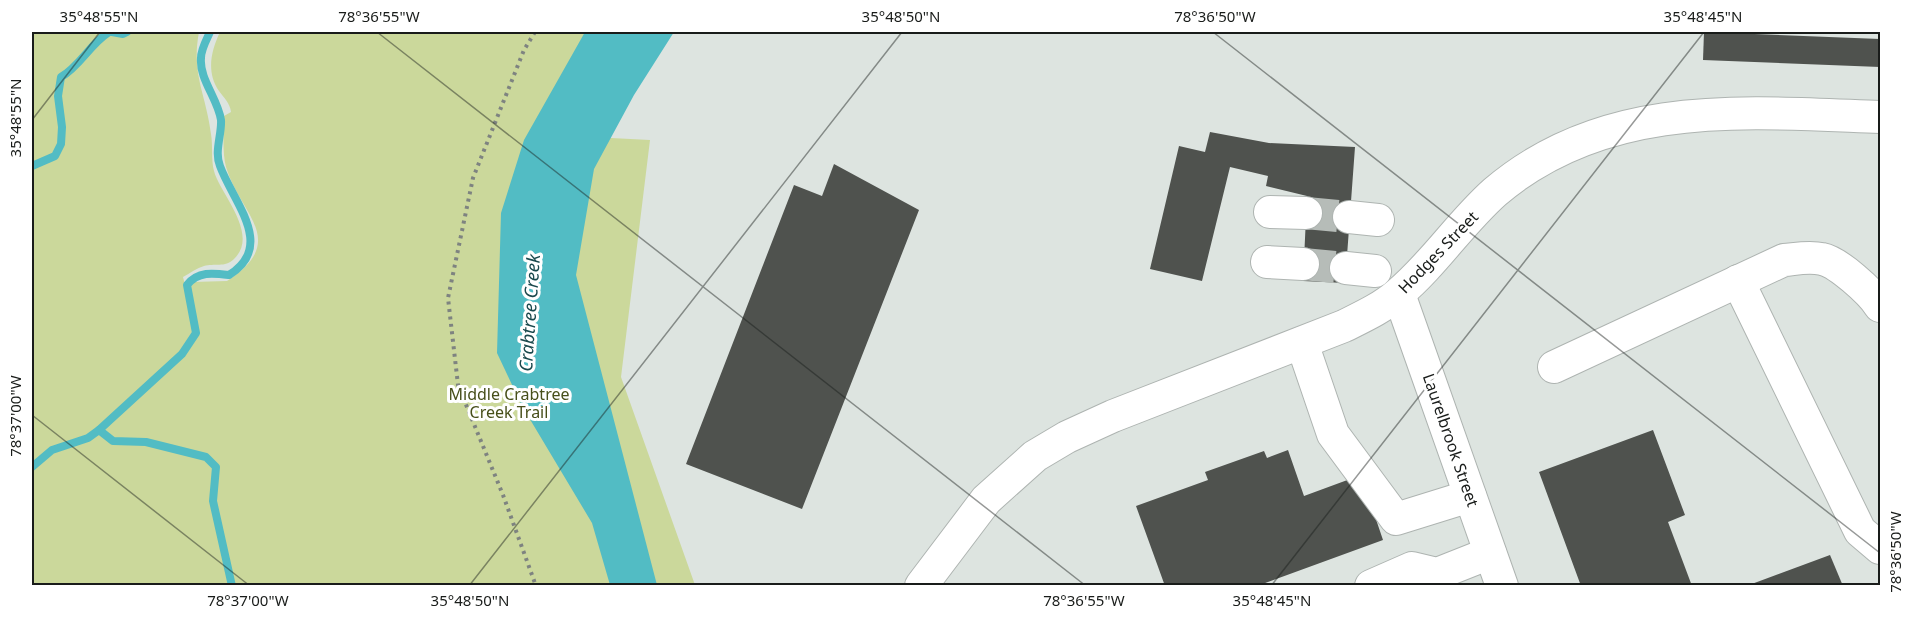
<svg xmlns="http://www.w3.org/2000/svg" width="1912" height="617" viewBox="0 0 1912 617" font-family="'Noto Sans',sans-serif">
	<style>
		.green { fill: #cbd89b }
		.water { fill: #52bcc4 }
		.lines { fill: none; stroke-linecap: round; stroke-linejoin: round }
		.stream { stroke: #52bcc4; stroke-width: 8 }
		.building { fill: #4f524e }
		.minor-tunnel { stroke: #b6bcb8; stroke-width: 32; stroke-dasharray: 32 16; stroke-linecap: butt }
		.minor-casing { stroke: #aeb4b1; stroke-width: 34 }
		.path { stroke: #7e8380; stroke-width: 4; stroke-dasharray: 3 4.5; stroke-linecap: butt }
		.minor { stroke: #fff; stroke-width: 32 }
		.ticks { fill: none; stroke: #191c1a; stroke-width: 1.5; stroke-opacity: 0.45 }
		.labels { text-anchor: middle; stroke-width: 6; stroke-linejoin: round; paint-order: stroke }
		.street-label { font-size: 16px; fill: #191c1a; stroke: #fff }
		.park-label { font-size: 16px; fill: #474f1a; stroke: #fff }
		.water-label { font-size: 18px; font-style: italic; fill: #1a494d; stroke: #fff }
		.neatline { fill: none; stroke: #191c1a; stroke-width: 2 }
		.ticks-label { font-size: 15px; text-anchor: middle; fill: #191c1a }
	</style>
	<rect width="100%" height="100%" fill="#dde4e0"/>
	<path class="green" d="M 32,32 L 199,32 C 191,74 206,94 211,134 C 213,146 211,160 214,171 C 220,194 260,234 234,259 C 225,268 214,263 204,266 C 197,268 190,273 183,277 L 186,289 L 192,282 L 227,281 C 290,240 240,215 226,167 C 222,152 224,132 224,116 L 231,112 C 230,103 224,98 219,91 C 206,72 211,51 220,32 L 636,32 L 572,136 L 650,140 L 621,377 L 695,585 L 32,585 Z"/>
	<path class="water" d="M 585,32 L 674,32 L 634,95 L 594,169 L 576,275 L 657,585 L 610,585 L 592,523 L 522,406 L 497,353 L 501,213 L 524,140 Z"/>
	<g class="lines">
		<g class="stream">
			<path d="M 112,32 L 123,34 L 127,32"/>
			<path d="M 32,166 L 55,156 L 61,144 L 62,127 L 58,96 L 61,77 C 80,66 90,44 109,32"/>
			<path d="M 99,430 L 182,354 L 196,333 L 187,285 C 198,271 213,273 229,275 C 276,246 233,202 220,166 C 214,152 222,134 221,120 C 218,99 199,79 201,58 C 201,49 207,39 210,32"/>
			<path d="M 32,467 L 52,450 L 88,438 L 99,430 L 113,441 L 146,442 L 206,457 L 216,467 L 213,501 L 232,586"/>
		</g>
	</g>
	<g class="building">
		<path d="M 1704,32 L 1880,39 L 1880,67 L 1703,60 Z"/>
		<path d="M 1210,132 L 1269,143 L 1355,147 L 1345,283 L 1303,281 L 1307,196 L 1266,186 L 1268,176 L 1230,167 L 1202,281 L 1150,269 L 1179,146 L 1205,152 Z"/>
		<path d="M 834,164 L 919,210 L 802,509 L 686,464 L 794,185 L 822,196 Z"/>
		<path d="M 1653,430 L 1685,515 L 1668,522 L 1692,586 L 1581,586 L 1539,472 Z"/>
		<path d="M 1288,450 L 1304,496 L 1361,475 L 1383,540 L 1257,586 L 1165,586 L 1136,506 L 1208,480 L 1205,472 L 1264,451 L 1267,458 Z"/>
		<path d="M 1830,555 L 1843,586 L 1749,586 L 1749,585 Z"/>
	</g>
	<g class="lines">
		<g class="minor-tunnel">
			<path d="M 1306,213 L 1349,217"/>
			<path d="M 1303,264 L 1346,268"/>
		</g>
		<g class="minor-casing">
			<g id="minor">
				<path d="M 1270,212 L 1306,213"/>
				<path d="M 1349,217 L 1378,220"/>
				<path d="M 1267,262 L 1303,264"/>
				<path d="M 1346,268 L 1375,271"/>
				<path d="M 1738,281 L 1860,531 L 1880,548"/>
				<path d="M 1399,294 L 1502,586"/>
				<path d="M 1302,343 L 1333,434 L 1396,519 L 1470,496"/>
				<path d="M 1554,367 L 1784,260 C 1796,259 1809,256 1822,259 C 1838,262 1871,292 1880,306"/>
				<path d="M 921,586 L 986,500 L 1035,456 L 1067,437 L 1113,416 L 1344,326 C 1362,317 1382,308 1398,294 C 1434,264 1460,223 1495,192 C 1605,98 1746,112 1880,117"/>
				<path d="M 1371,586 L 1412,568 L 1437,574 L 1490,553"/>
			</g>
		</g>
		<path class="path" d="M 535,32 L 524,50 L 473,178 L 448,298 L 458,385 L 503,495 L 536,586"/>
		<use href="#minor" class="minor"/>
	</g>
	<path class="ticks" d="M 377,32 L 1086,586M 1213,32 L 1880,553M 32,120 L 100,32M 32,415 L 250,586M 469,586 L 902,32M 1271,586 L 1704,32"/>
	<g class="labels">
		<g class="street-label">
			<text transform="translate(1438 252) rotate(-46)" y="6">Hodges Street</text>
			<text transform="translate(1451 440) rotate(71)" y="6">Laurelbrook Street</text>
		</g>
		<g class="park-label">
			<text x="509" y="400">Middle Crabtree<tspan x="509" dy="18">Creek Trail</tspan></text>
		</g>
		<g class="water-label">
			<text transform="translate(530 313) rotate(-86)" y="6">Crabtree Creek</text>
		</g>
	</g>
	<rect width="1912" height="617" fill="none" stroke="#ffffff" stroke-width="66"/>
	<rect x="33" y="33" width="1846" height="551" class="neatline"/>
	<g class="ticks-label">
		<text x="99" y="22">35°48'55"N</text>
		<text x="379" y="22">78°36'55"W</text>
		<text x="901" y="22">35°48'50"N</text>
		<text x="1215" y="22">78°36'50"W</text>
		<text x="1703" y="22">35°48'45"N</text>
		<text transform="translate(16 118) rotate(-90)" y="5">35°48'55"N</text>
		<text transform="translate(16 416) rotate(-90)" y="5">78°37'00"W</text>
		<text transform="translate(1896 552) rotate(-90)" y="5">78°36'50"W</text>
		<text x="248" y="606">78°37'00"W</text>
		<text x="470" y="606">35°48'50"N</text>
		<text x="1084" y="606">78°36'55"W</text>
		<text x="1272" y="606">35°48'45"N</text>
	</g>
</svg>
